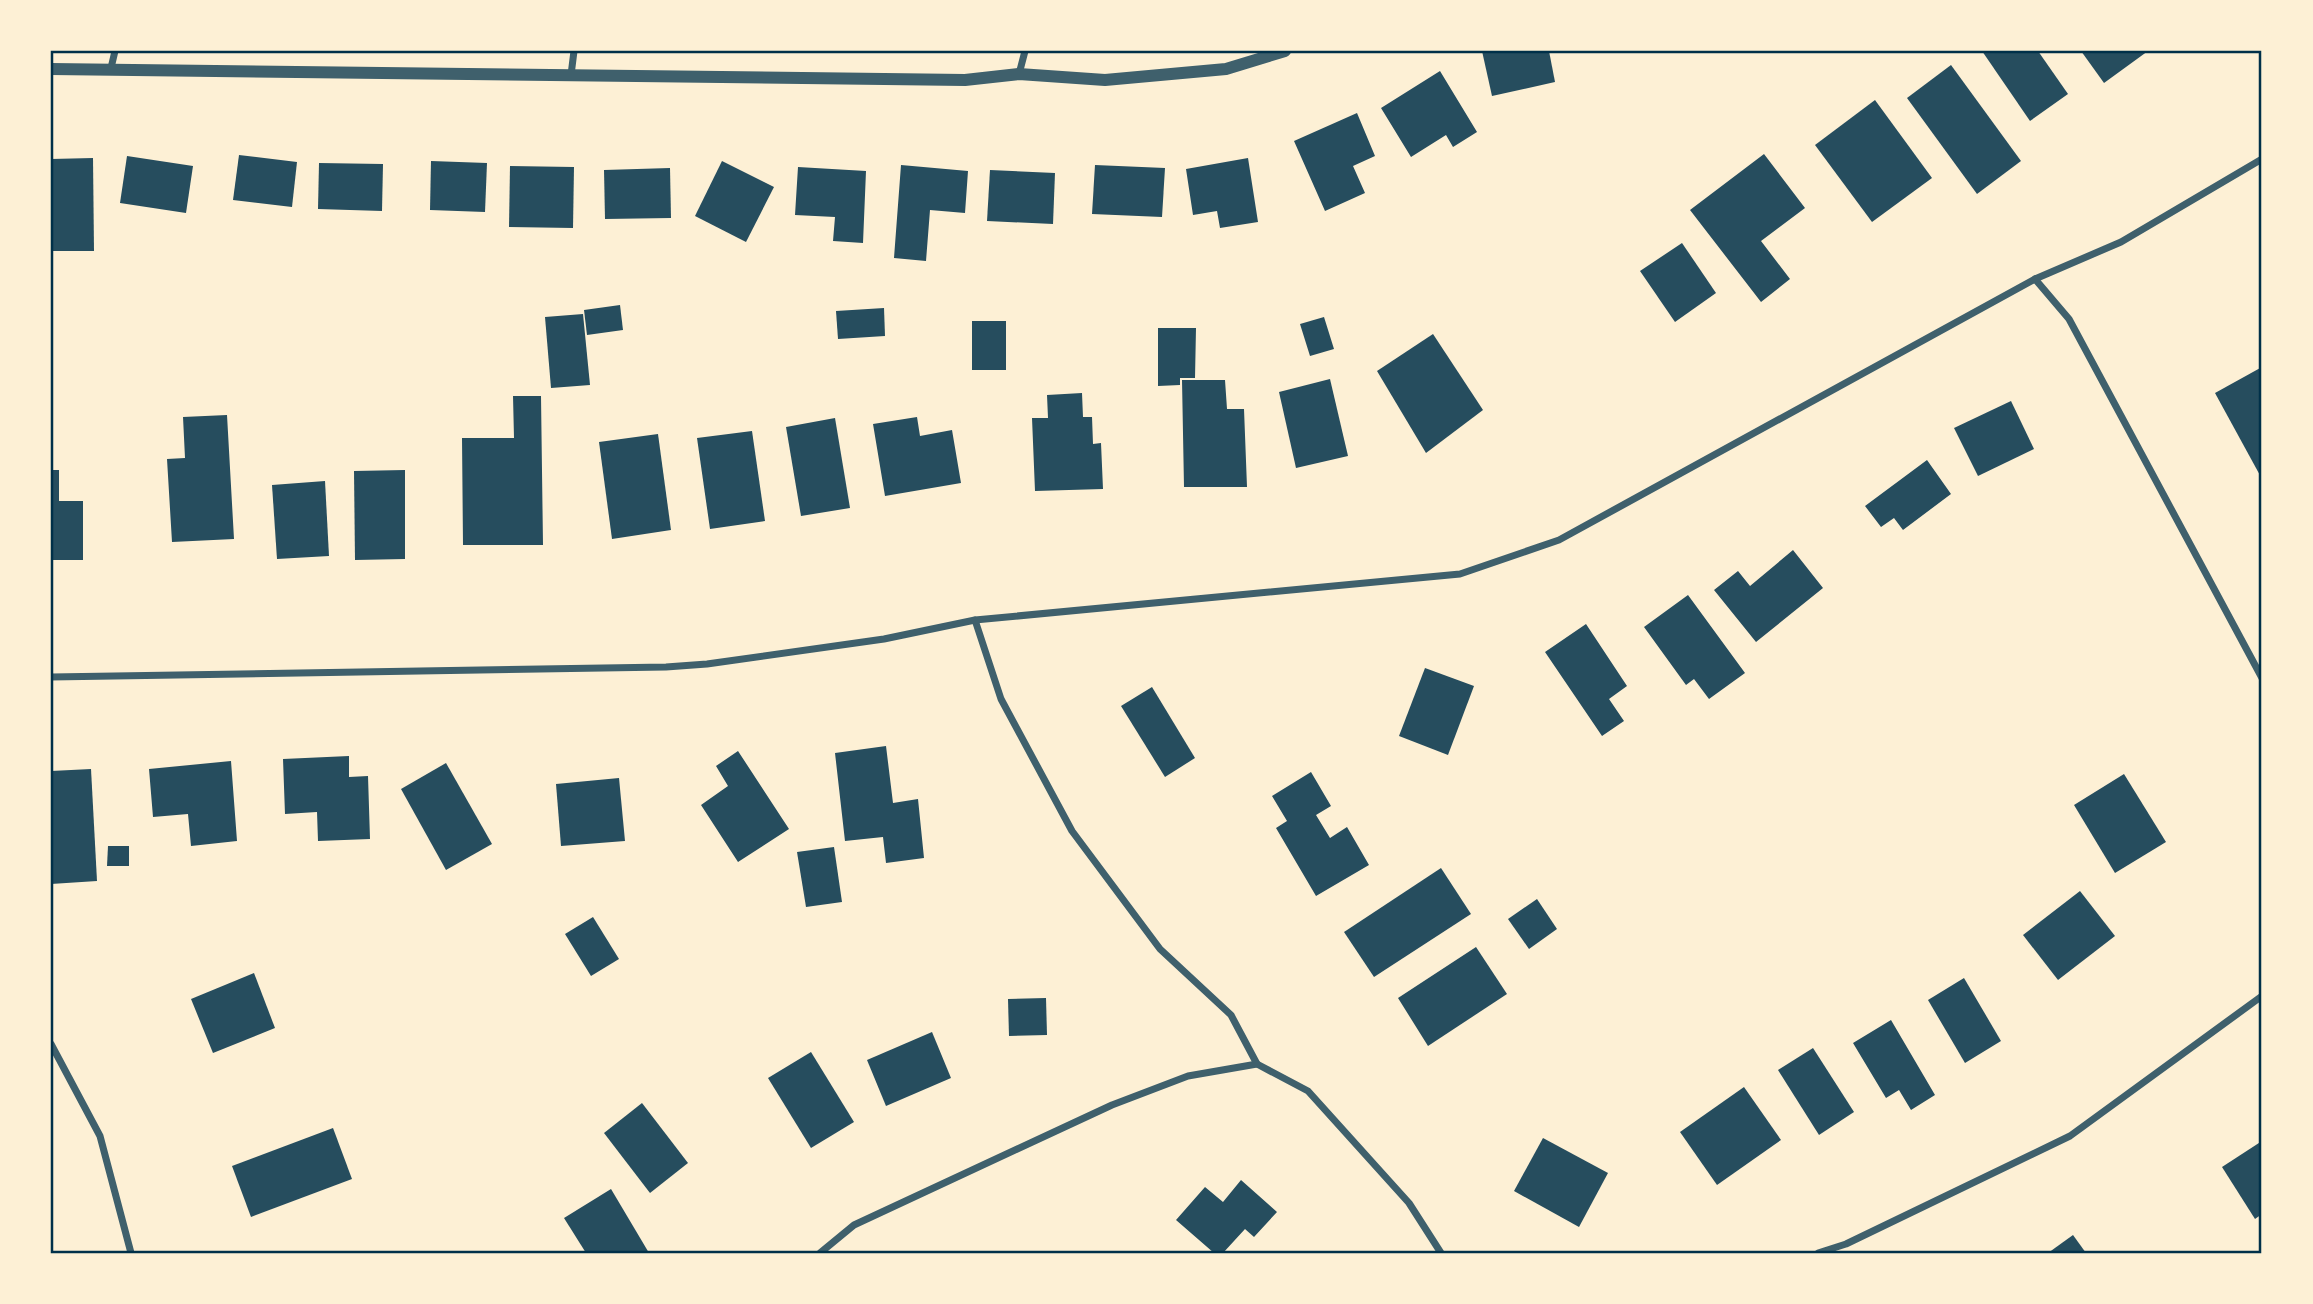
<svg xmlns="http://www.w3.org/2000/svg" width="2313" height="1304" viewBox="0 0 2313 1304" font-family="'Work Sans',sans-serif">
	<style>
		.building { fill: #264d5e }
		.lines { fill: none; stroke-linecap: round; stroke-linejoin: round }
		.minor { stroke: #3f606c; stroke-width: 7 }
		.tertiary { stroke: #3f606c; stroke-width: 12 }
		.neatline { fill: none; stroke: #003049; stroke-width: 2.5 }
	</style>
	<rect width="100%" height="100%" fill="#fdf0d5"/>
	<g class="building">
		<path d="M 1482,51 L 1549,51 L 1555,82 L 1492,96 Z"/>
		<path d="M 1982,51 L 2038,51 L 2068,94 L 2030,121 Z"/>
		<path d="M 2081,51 L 2148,51 L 2104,83 Z"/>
		<path d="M 1951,65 L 2021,161 L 1977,194 L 1907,98 Z"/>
		<path d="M 1440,71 L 1477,132 L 1453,147 L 1446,135 L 1411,157 L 1381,108 Z"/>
		<path d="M 1875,100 L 1932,178 L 1872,222 L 1815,145 Z"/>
		<path d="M 1357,113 L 1375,156 L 1353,166 L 1365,193 L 1325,211 L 1294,141 Z"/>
		<path d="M 1764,154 L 1805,208 L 1761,241 L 1790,279 L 1761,302 L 1690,210 Z"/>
		<path d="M 239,155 L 297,162 L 292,207 L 233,200 Z"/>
		<path d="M 127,156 L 193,166 L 186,213 L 120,203 Z"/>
		<path d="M 93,158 L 94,251 L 51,251 L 51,159 Z"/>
		<path d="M 1248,158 L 1258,222 L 1220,228 L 1217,211 L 1193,215 L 1186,169 Z"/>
		<path d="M 431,161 L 487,163 L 485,212 L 430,210 Z"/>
		<path d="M 722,161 L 774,187 L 746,242 L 695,216 Z"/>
		<path d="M 319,163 L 383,164 L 382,211 L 318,209 Z"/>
		<path d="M 901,165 L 968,171 L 965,213 L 930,210 L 926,261 L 894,258 Z"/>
		<path d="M 1095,165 L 1165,168 L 1162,217 L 1092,214 Z"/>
		<path d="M 510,166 L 574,167 L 573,228 L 509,227 Z"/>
		<path d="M 798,167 L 866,171 L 863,243 L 833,241 L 835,217 L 795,215 Z"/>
		<path d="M 670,168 L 671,218 L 605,219 L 604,170 Z"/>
		<path d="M 990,170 L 1055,173 L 1053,224 L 987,221 Z"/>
		<path d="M 1682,243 L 1716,293 L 1675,322 L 1640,271 Z"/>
		<path d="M 620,305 L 623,330 L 587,335 L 584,310 Z"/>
		<path d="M 884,308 L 885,336 L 838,339 L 836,311 Z"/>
		<path d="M 583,314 L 590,385 L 551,388 L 545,317 Z"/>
		<path d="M 1324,317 L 1334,349 L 1310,356 L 1300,324 Z"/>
		<rect x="972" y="321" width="34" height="49"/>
		<path d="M 1158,328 L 1196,328 L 1195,378 L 1180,378 L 1180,385 L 1158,386 Z"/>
		<path d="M 1433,334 L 1483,410 L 1426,453 L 1377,371 Z"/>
		<path d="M 2262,367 L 2262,479 L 2215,393 Z"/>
		<path d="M 1330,379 L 1348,456 L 1296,468 L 1279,392 Z"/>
		<path d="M 1182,380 L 1225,380 L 1227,409 L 1244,409 L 1247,487 L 1184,487 Z"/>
		<path d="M 1082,393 L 1083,417 L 1092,417 L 1093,444 L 1101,443 L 1103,489 L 1035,491 L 1032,418 L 1048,418 L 1047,395 Z"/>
		<path d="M 513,396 L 541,396 L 543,545 L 463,545 L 462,438 L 514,438 Z"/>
		<path d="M 2011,401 L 2034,449 L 1978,476 L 1954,428 Z"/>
		<path d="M 227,415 L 234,539 L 172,542 L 167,459 L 185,458 L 183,417 Z"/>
		<path d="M 917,417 L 920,436 L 952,430 L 961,483 L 885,496 L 873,424 Z"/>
		<path d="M 835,418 L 850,508 L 801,516 L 786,427 Z"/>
		<path d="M 752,431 L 765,521 L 710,529 L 697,438 Z"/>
		<path d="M 658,434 L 671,530 L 612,539 L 599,442 Z"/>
		<path d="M 1927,460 L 1951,494 L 1903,530 L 1894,518 L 1881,527 L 1865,506 Z"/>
		<path d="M 51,470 L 59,470 L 59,501 L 83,501 L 83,560 L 51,560 Z"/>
		<path d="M 405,470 L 405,559 L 355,560 L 354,471 Z"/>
		<path d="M 325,481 L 329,556 L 277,559 L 272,485 Z"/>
		<path d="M 1793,550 L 1823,588 L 1756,642 L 1714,590 L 1738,571 L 1750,586 Z"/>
		<path d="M 1688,595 L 1745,673 L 1709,699 L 1694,679 L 1686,685 L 1644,627 Z"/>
		<path d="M 1586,624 L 1627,686 L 1609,699 L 1624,721 L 1602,736 L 1545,652 Z"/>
		<path d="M 1425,668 L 1474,686 L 1448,755 L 1399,736 Z"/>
		<path d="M 1152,687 L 1195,758 L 1165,777 L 1121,706 Z"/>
		<path d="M 886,746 L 893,803 L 918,799 L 924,858 L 886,863 L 883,837 L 845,841 L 835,753 Z"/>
		<path d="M 738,751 L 789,829 L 738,862 L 701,805 L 728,786 L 716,766 Z"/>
		<path d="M 349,756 L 349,777 L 368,776 L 370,839 L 318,841 L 317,812 L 285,814 L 283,759 Z"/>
		<path d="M 231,761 L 237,841 L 191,846 L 188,814 L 153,817 L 149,769 Z"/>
		<path d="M 446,763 L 492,844 L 446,870 L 401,789 Z"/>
		<path d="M 91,769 L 97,881 L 51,884 L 51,771 Z"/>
		<path d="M 1311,772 L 1331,806 L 1316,815 L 1330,838 L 1347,827 L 1369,865 L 1316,896 L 1276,828 L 1287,821 L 1272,796 Z"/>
		<path d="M 2124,774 L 2166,842 L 2115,873 L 2074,805 Z"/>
		<path d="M 619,778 L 625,841 L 561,846 L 556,784 Z"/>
		<path d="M 108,846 L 129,846 L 129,866 L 107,866 Z"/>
		<path d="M 834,847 L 842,902 L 806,907 L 797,852 Z"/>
		<path d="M 1441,868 L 1471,914 L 1374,977 L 1344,932 Z"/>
		<path d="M 2080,891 L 2115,936 L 2058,980 L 2023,935 Z"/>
		<path d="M 1537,899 L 1557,929 L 1529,949 L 1508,919 Z"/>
		<path d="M 593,917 L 619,959 L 591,976 L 565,934 Z"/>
		<path d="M 1476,947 L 1507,994 L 1428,1046 L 1398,998 Z"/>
		<path d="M 254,973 L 275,1028 L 213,1053 L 191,999 Z"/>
		<path d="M 1964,978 L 2001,1041 L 1965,1063 L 1928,1000 Z"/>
		<path d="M 1046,998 L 1047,1035 L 1009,1036 L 1008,999 Z"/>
		<path d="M 1891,1020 L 1935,1095 L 1911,1110 L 1899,1090 L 1886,1098 L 1853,1043 Z"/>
		<path d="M 932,1032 L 951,1078 L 886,1106 L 867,1060 Z"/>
		<path d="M 1813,1048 L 1854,1112 L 1819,1135 L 1778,1070 Z"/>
		<path d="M 811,1052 L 854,1122 L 811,1148 L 768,1078 Z"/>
		<path d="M 1744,1087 L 1781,1140 L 1717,1185 L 1680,1132 Z"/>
		<path d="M 642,1103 L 688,1163 L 650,1193 L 604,1133 Z"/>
		<path d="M 333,1128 L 352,1179 L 251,1217 L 232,1166 Z"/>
		<path d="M 1543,1138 L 1608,1173 L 1579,1227 L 1514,1191 Z"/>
		<path d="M 2262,1141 L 2262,1214 L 2255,1219 L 2222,1167 Z"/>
		<path d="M 1241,1180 L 1277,1212 L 1254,1237 L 1245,1229 L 1223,1253 L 1214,1253 L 1176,1220 L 1205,1187 L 1223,1202 Z"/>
		<path d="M 611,1189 L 649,1253 L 586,1253 L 564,1218 Z"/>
		<path d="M 2073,1235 L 2086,1253 L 2048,1253 Z"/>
	</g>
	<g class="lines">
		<g class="minor">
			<path d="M 111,68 L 115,51"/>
			<path d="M 1019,74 L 1025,51"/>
			<path d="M 571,75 L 574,51"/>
			<path d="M 2035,279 L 2069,319 L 2262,678"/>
			<path d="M 975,620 L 1001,699 L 1072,831 L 1160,949 L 1231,1015 L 1257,1064 L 1308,1091 L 1409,1203 L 1441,1253"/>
			<path d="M 51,677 L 666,667 L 707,664 L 884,639 L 975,620 L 1460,574 L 1559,540 L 2035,279 L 2121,242 L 2262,159"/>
			<path d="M 51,1044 L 100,1136 L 131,1253"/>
			<path d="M 820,1253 L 854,1225 L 1112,1105 L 1188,1076 L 1257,1064"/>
			<path d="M 1818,1253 L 1846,1244 L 2070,1136 L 2262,996"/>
		</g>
		<path class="tertiary" d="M 51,69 L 965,80 L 1019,74 L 1105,80 L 1226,69 L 1285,51"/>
	</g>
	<rect width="2313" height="1304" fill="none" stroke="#fdf0d5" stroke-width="105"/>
	<rect x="52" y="52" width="2208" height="1200" class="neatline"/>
</svg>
